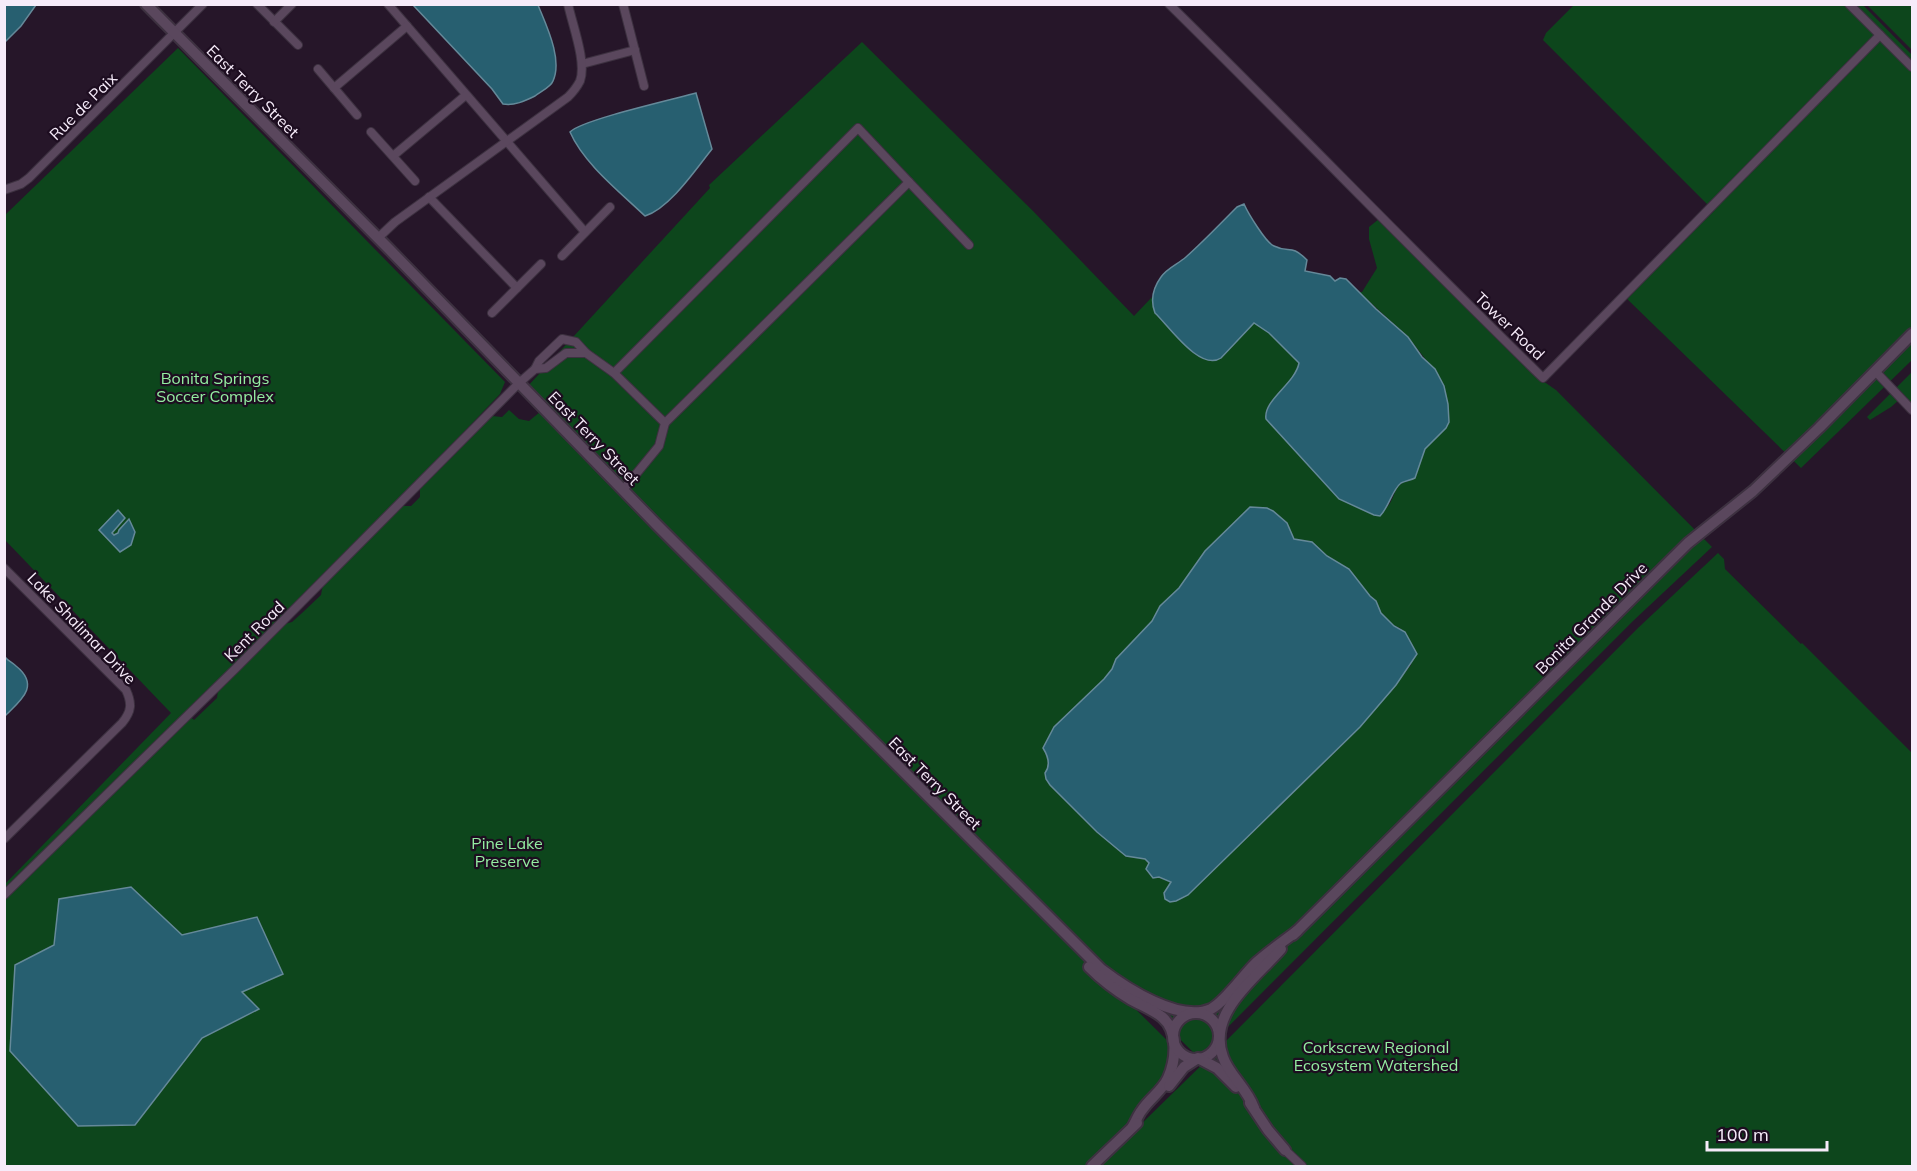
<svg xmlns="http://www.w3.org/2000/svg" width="1917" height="1171" viewBox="0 0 1917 1171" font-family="Mulish,sans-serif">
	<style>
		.green { fill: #0d461c; fill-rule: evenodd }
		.water { fill: #275f70; stroke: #658999; stroke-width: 1.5 }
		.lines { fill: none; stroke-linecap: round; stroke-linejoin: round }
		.street-casing { stroke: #3d3140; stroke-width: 10 }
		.secondary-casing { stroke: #3d3140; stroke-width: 14 }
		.street { stroke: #5a475d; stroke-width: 8 }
		.secondary { stroke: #5a475d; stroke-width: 10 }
		.labels { text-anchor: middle; stroke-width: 4.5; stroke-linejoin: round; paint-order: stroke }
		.street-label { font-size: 16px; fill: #f6ebf9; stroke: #1d0d20 }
		.park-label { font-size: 16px; fill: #94eea1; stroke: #1d0d20 }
	</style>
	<rect width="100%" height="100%" fill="#261629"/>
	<g class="green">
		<path d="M 1862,4 L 1912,55 L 1912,360 L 1801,468 L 1624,296 L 1714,211 L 1543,40 L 1546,33 L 1574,5 Z"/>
		<path d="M 1867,5 L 1912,5 L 1912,50 Z"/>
		<path d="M 862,42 L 1033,211 L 1134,316 L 1153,296 L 1152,301 L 1155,313 L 1192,352 L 1204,358 L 1221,358 L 1254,322 L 1269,333 L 1299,363 C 1295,384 1274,392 1267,409 C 1266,412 1266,415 1266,419 L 1339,499 L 1374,515 C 1378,513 1384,511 1387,507 C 1396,498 1393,483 1409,481 L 1425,449 L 1446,428 L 1449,422 L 1448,404 L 1444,386 L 1438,375 L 1408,337 L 1359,292 L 1362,292 L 1377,268 L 1369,239 L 1369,227 L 1379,219 L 1543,381 L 1556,390 L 1712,547 L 1633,621 L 1198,1057 C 973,835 748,613 528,386 L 710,188 L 709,185 ZM 1255,508 C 1269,507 1281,515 1288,526 C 1291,530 1291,535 1294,539 L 1312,542 L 1327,556 L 1349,569 L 1370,596 L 1376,601 L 1381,613 L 1394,626 L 1400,628 L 1411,665 L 1360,727 L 1188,895 L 1176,901 L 1169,888 L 1171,882 L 1149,874 L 1147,870 L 1149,863 L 1145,859 L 1126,856 L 1121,852 L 1097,832 L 1050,785 L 1046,779 L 1045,773 C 1051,765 1048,756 1043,748 L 1059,723 L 1104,679 L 1112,669 L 1116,659 L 1152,621 L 1161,606 L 1179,588 L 1205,551 Z"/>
		<path d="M 178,48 L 505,382 L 500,394 L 403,496 L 178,720 L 188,715 L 194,720 L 217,698 L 219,683 L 277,626 L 292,622 L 302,613 L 321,595 L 323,584 L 398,506 L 411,506 L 420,497 L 420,488 L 471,431 L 492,416 L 502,417 L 509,410 L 519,419 L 529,421 L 540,412 C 754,632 973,848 1191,1064 L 1086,1166 L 5,1166 L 5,884 L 171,713 L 5,540 L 5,215 Z"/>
		<path d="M 1912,372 L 1912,411 L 1900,399 L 1891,407 L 1870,420 L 1867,417 Z"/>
		<path d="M 1718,553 L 1724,559 L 1725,569 L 1801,644 L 1802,643 L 1912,753 L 1912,1166 L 1098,1166 L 1214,1053 L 1639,627 Z"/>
	</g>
	<g class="water">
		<path d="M 5,4 L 36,5 L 21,26 L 5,42 Z"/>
		<path d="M 413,5 L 538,5 C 546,25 563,59 553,81 C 551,87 540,92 535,96 C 525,101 514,106 503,104 L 492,89 Z"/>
		<path d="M 696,93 L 712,149 C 696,169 670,208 645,216 C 620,192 584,164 570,132 C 581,120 674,99 696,93 Z"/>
		<path d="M 1244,204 C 1248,213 1266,243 1274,246 C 1290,254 1290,243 1307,260 L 1305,271 L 1330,276 L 1335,281 L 1340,278 L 1346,279 L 1376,309 L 1408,337 L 1422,357 L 1435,369 L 1444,386 L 1448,404 L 1449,422 L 1446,428 L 1425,449 L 1415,478 C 1411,480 1405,481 1401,483 C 1392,490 1389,507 1380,516 L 1374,515 L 1339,499 L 1266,419 C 1263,400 1295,384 1299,363 L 1269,333 L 1254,323 L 1221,358 C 1200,372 1169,326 1155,313 C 1150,300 1153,288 1161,277 C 1167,268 1178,264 1186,257 C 1204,241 1220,224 1237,207 Z"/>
		<path d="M 1250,507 L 1267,508 L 1273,511 L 1287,523 L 1294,539 L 1312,542 L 1327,556 L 1349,569 L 1370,596 L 1376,601 L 1381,613 L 1394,626 L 1405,632 L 1417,654 L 1396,685 L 1360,727 L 1188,895 L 1176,901 L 1170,902 L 1165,899 L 1164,893 L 1171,882 L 1159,877 L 1153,878 L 1146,869 L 1149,863 L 1145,859 L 1126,856 L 1121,852 L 1097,832 L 1050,785 L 1046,779 L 1045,773 C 1051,765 1048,756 1043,748 L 1054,727 L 1104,679 L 1112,669 L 1116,659 L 1152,621 L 1160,606 L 1179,588 L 1205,551 Z"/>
		<path d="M 118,510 L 125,518 L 112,533 L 114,535 L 118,533 L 119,530 L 129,519 L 135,532 L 131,545 L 120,552 L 99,530 Z"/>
		<path d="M 5,657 C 8,661 12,662 16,666 C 41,686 20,701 5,716 Z"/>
		<path d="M 131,887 L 182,935 L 257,917 L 283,974 L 242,992 L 259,1009 L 202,1038 L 135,1125 L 78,1126 L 10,1051 L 15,965 L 54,945 L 59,899 Z"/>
	</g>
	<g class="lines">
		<g class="street-casing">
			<g id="street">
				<path d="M 257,4 L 298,45"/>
				<path d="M 388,4 L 585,232"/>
				<path d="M 623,4 L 644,86"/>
				<path d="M 1169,4 C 1295,128 1417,255 1543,378 L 1880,35"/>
				<path d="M 1849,4 L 1912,67"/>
				<path d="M 274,22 L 292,4"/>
				<path d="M 582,64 L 635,50"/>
				<path d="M 318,69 L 357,115"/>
				<path d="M 334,88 L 407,26"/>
				<path d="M 371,132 L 415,181"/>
				<path d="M 393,156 L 466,95"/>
				<path d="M 909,182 L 969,245"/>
				<path d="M 4,190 L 21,184 L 29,178 L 203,4"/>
				<path d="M 429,197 L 517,288"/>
				<path d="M 378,238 L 395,222 L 568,97 C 573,92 577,87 580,81 C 587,62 572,24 568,4"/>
				<path d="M 562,256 L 610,207"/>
				<path d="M 492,313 L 541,264"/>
				<path d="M 535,369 L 539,361 L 562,339 L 576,342 L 586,353"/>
				<path d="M 1875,371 L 1912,410"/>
				<path d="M 614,373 L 858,128 L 909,182 L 665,423"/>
				<path d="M 4,568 L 126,690 C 132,703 132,711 122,723 L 4,839"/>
				<path d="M 4,895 L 234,670 L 519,383 L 535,369 L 546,368 L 566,353 L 586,353 L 614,373 L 665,423 L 659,446 L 623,490"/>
				<path d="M 1285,1150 L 1302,1166"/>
			</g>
		</g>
		<g class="secondary-casing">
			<g id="secondary">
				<path d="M 146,4 L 389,249 L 657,525 L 1101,969 C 1126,988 1179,1023 1211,1009 C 1225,1002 1244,974 1257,962 C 1269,951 1284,941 1297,931"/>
				<path d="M 1293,935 L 1688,543 L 1753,491 L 1819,428 L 1912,334"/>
				<path d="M 1089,967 C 1101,979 1115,990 1130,999 C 1141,1005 1152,1009 1162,1017 C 1179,1031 1176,1060 1168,1078 C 1162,1091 1150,1098 1142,1110 C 1138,1115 1136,1121 1133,1126"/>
				<circle cx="1196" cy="1036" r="23"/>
				<path d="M 1169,1086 L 1184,1067 L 1198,1058 L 1217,1068 L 1236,1087"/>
				<path d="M 1250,1103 L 1268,1130 L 1285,1150"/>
				<path d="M 1254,1108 C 1247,1088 1229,1075 1223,1057 C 1206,1013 1256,978 1281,949"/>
				<path d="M 1092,1166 L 1137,1123"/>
			</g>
		</g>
		<use href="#street" class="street"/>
		<use href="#secondary" class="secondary"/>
	</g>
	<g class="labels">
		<g class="street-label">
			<text transform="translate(253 91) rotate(45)" y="6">East Terry Street</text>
			<text transform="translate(83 106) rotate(-45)" y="6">Rue de Paix</text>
			<text transform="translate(1510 326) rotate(44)" y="6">Tower Road</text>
			<text transform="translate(594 438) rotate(46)" y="6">East Terry Street</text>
			<text transform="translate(1591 618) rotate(-45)" y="6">Bonita Grande Drive</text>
			<text transform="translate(82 628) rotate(46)" y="6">Lake Shalimar Drive</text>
			<text transform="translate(254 631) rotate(-45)" y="6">Kent Road</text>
			<text transform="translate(935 783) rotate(45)" y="6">East Terry Street</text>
		</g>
		<g class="park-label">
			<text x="215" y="384">Bonita Springs<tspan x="215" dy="18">Soccer Complex</tspan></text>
			<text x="507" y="849">Pine Lake<tspan x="507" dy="18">Preserve</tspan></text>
			<text x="1376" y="1053">Corkscrew Regional<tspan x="1376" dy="18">Ecosystem Watershed</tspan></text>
		</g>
	</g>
	<rect width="1917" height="1171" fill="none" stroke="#f6ebf9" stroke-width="12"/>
	<path d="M1707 1141v9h120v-9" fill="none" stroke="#f6ebf9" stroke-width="3"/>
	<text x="1716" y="1141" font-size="18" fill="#f6ebf9" stroke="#1d0d20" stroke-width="4.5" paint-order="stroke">100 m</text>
</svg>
